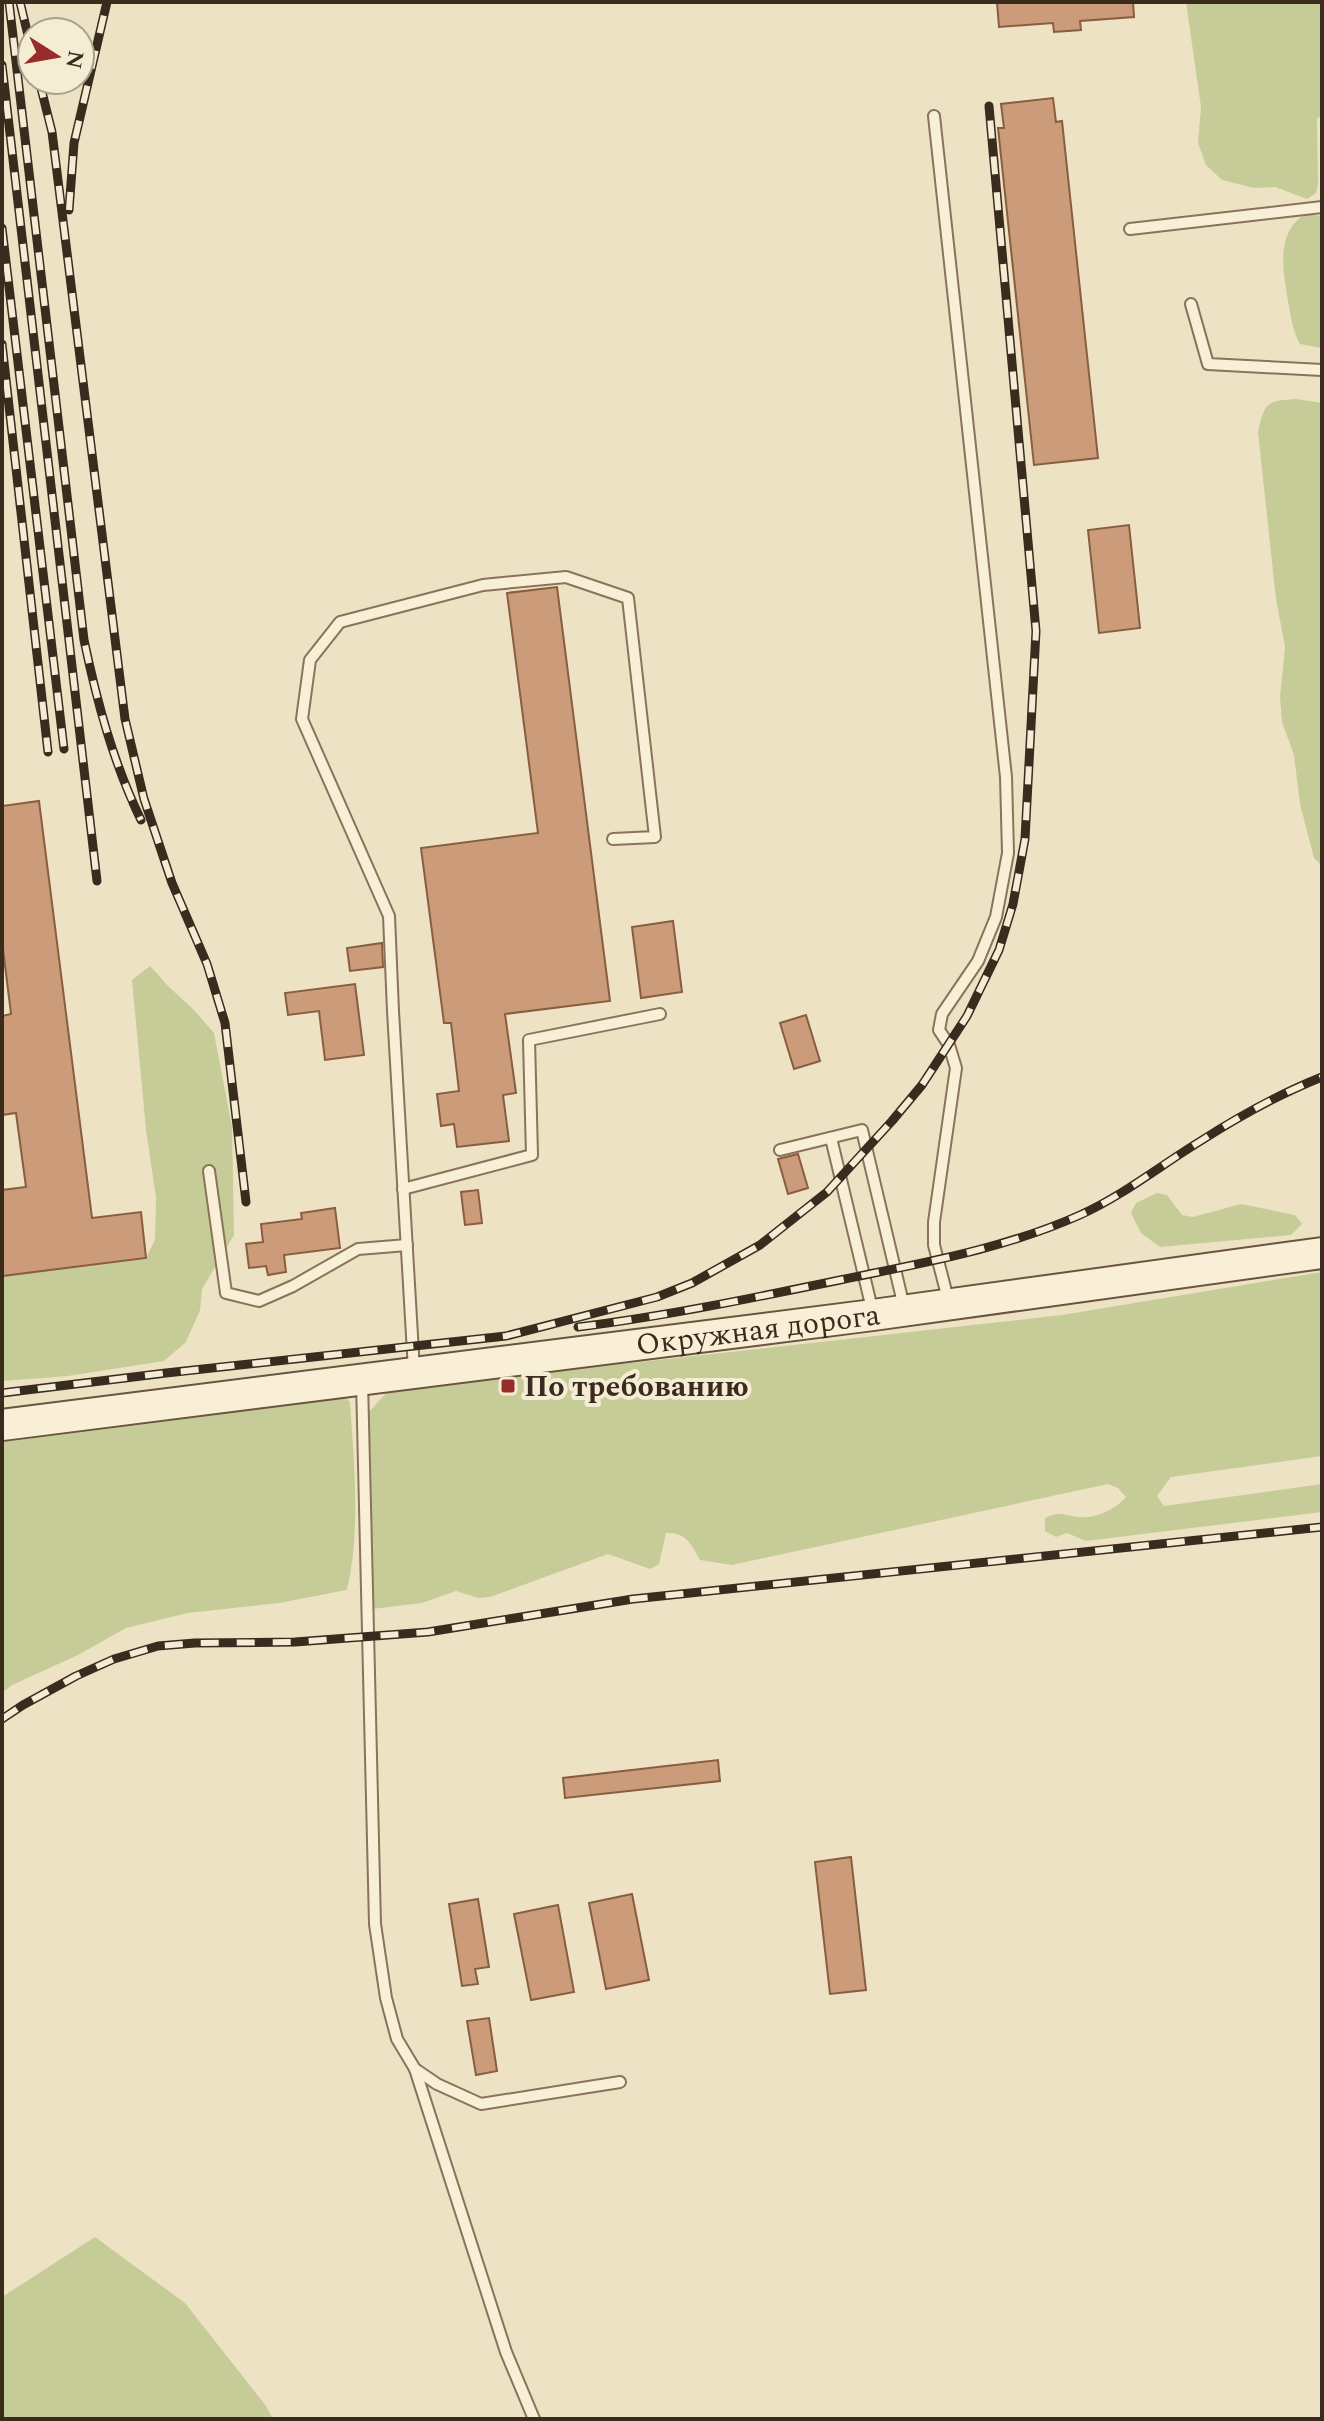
<svg xmlns="http://www.w3.org/2000/svg" width="1324" height="2421" viewBox="0 0 1324 2421" font-family="Spectral,serif">
	<style>
		.green { fill: #c6cc98 }
		.building { fill: #cc9c7a; stroke: #885d40; stroke-width: 2 }
		.lines { fill: none; stroke-linecap: round; stroke-linejoin: round }
		.service-casing { stroke: #89735a; stroke-width: 14 }
		.secondary-casing { stroke: #6a543e; stroke-width: 34 }
		.service { stroke: #f9efd7; stroke-width: 10 }
		.secondary { stroke: #f9efd7; stroke-width: 30 }
		.rail-casing { stroke: #392b1e; stroke-width: 9 }
		.rail { stroke: #f5ecd4; stroke-width: 6; stroke-dasharray: 18; stroke-linecap: butt }
		.poi-dot { fill: #982b2b; stroke: #f5ecd4; stroke-width: 3 }
		.labels { text-anchor: middle; stroke-width: 8; stroke-linejoin: round; paint-order: stroke }
		.street-label { font-size: 30px; fill: #392b1e; stroke: #f5ecd4 }
		.poi-label { font-size: 30px; font-weight: bold; fill: #392b1e; stroke: #f5ecd4; text-anchor: start }
	</style>
	<rect width="100%" height="100%" fill="#eee2c4"/>
	<g class="green">
		<path d="M 1186,2 L 1320,2 L 1322,22 L 1322,115 L 1317,119 L 1318,184 L 1316,193 L 1307,199 L 1275,187 L 1254,188 L 1222,180 L 1206,165 L 1198,143 L 1201,107 Z"/>
		<path d="M 1305,214 L 1322,216 L 1322,348 L 1300,344 C 1292,330 1291,316 1288,301 C 1283,270 1275,234 1305,214 Z"/>
		<path d="M 1296,399 L 1322,403 L 1322,866 L 1314,858 L 1300,804 L 1294,755 L 1282,722 L 1280,697 L 1285,647 L 1276,599 L 1258,432 C 1265,403 1265,401 1296,399 Z"/>
		<path d="M 150,966 L 168,986 L 193,1009 L 214,1033 L 232,1127 L 234,1235 L 202,1289 L 200,1310 L 186,1342 L 164,1361 L 68,1376 L 2,1381 L 2,1276 L 146,1258 L 155,1240 L 156,1198 L 146,1130 L 132,980 Z"/>
		<path d="M 1157,1193 L 1167,1195 L 1182,1215 L 1193,1217 L 1241,1204 L 1295,1215 L 1302,1224 L 1291,1235 L 1160,1247 L 1141,1233 L 1131,1213 L 1136,1203 Z"/>
		<path d="M 1322,1272 L 1322,1456 L 1171,1477 L 1157,1496 L 1164,1506 L 1322,1484 L 1322,1512 L 1086,1541 L 1067,1533 L 1056,1537 L 1045,1531 L 1045,1518 C 1061,1511 1062,1515 1078,1517 C 1095,1519 1115,1510 1126,1497 L 1118,1488 L 1108,1484 L 732,1565 L 700,1560 C 691,1544 686,1532 666,1533 L 659,1564 L 650,1569 L 608,1554 L 490,1597 L 478,1598 L 456,1591 L 422,1603 L 372,1609 L 367,1414 L 389,1390 L 1062,1315 Z"/>
		<path d="M 332,1397 L 345,1397 L 350,1402 C 354,1464 361,1529 347,1590 L 279,1603 L 188,1613 L 126,1628 L 78,1655 L 12,1685 L 2,1693 L 2,1440 Z"/>
		<path d="M 95,2237 L 185,2303 L 266,2406 L 273,2419 L 2,2419 L 2,2297 Z"/>
	</g>
	<g class="building">
		<path d="M 997,2 L 1133,2 L 1134,17 L 1080,21 L 1081,30 L 1054,32 L 1053,23 L 999,27 Z"/>
		<path d="M 1053,98 L 1056,122 L 1062,121 L 1098,458 L 1034,465 L 998,128 L 1004,128 L 1001,104 Z"/>
		<path d="M 1129,525 L 1140,628 L 1099,633 L 1088,530 Z"/>
		<path d="M 557,587 L 610,1001 L 505,1014 L 516,1093 L 503,1095 L 509,1141 L 457,1147 L 454,1124 L 441,1126 L 437,1094 L 459,1091 L 451,1023 L 444,1023 L 421,848 L 538,833 L 507,593 Z"/>
		<path d="M 39,801 L 92,1218 L 141,1212 L 146,1258 L 2,1276 L 2,1190 L 26,1187 L 16,1113 L 2,1115 L 2,1016 L 11,1014 L 2,941 L 2,806 Z"/>
		<path d="M 673,921 L 682,992 L 641,998 L 632,927 Z"/>
		<path d="M 382,943 L 383,967 L 350,971 L 347,948 Z"/>
		<path d="M 355,984 L 364,1055 L 325,1060 L 319,1011 L 288,1015 L 285,993 Z"/>
		<path d="M 806,1015 L 820,1061 L 794,1069 L 780,1023 Z"/>
		<path d="M 798,1154 L 808,1188 L 788,1194 L 778,1159 Z"/>
		<path d="M 478,1190 L 482,1223 L 465,1225 L 461,1192 Z"/>
		<path d="M 335,1208 L 340,1248 L 284,1255 L 286,1272 L 268,1275 L 266,1266 L 249,1268 L 246,1244 L 263,1242 L 261,1224 L 302,1219 L 301,1213 Z"/>
		<path d="M 718,1760 L 720,1781 L 565,1798 L 563,1778 Z"/>
		<path d="M 851,1857 L 866,1990 L 830,1994 L 815,1862 Z"/>
		<path d="M 632,1894 L 649,1980 L 606,1989 L 589,1903 Z"/>
		<path d="M 478,1899 L 489,1967 L 475,1969 L 478,1984 L 462,1986 L 449,1904 Z"/>
		<path d="M 558,1905 L 574,1992 L 531,2000 L 514,1914 Z"/>
		<path d="M 489,2018 L 497,2071 L 476,2075 L 467,2021 Z"/>
	</g>
	<g class="lines">
		<g class="service-casing">
			<g id="service">
				<path d="M 934,116 L 1006,777 L 1008,853 L 996,917 L 978,961 L 942,1014 L 939,1030 L 949,1045 L 956,1068 L 934,1222 L 934,1245 L 949,1303"/>
				<path d="M 1130,229 L 1322,207"/>
				<path d="M 1191,304 L 1208,364 L 1322,370"/>
				<path d="M 831,1138 L 873,1313"/>
				<path d="M 780,1150 L 862,1130 L 904,1307"/>
				<path d="M 209,1171 L 226,1293 L 259,1301 L 293,1286 L 358,1249 L 407,1245"/>
				<path d="M 403,1189 L 532,1155 L 529,1040 L 660,1014"/>
				<path d="M 414,1370 L 393,1011 L 389,916 L 302,719 L 310,660 L 340,622 L 483,585 L 566,577 L 628,598 L 655,837 L 613,839"/>
				<path d="M 362,1381 L 375,1924 L 386,1998 L 397,2039 L 415,2069 L 437,2084 L 481,2104 L 620,2082"/>
				<path d="M 415,2069 L 506,2352 L 534,2419"/>
			</g>
		</g>
		<g class="secondary-casing">
			<g id="secondary">
				<path id="s1" d="M 2,1425 L 873,1315 L 1322,1253"/>
			</g>
		</g>
		<use href="#service" class="service"/>
		<use href="#secondary" class="secondary"/>
		<g class="rail-casing">
			<g id="rail">
				<path d="M 9,2 L 84,640 C 97,702 113,762 141,820"/>
				<path d="M 20,2 L 32,52"/>
				<path d="M 2,65 L 97,881"/>
				<path d="M 39,80 L 52,132 L 125,719 L 144,799 L 172,883 L 207,964 L 225,1023 L 246,1202"/>
				<path d="M 69,210 L 74,143 L 107,2"/>
				<path d="M 2,228 L 64,749"/>
				<path d="M 2,344 L 48,752"/>
				<path d="M 578,1327 C 666,1316 753,1298 840,1280 C 922,1263 1004,1249 1080,1215 C 1122,1196 1160,1166 1199,1142 C 1238,1117 1279,1094 1322,1077"/>
				<path d="M 2,1393 L 166,1373 L 506,1336 L 657,1297 L 692,1283 L 760,1245 L 827,1192 L 892,1121 L 922,1085 L 967,1016 L 999,950 L 1013,904 L 1025,839 L 1036,631 L 989,106"/>
				<path d="M 2,1719 L 23,1705 L 76,1676 L 114,1659 L 158,1646 L 195,1643 L 295,1642 L 428,1632 L 633,1599 L 1322,1527"/>
			</g>
		</g>
		<use href="#rail" class="rail"/>
	</g>
	<rect class="poi-dot" x="500" y="1378" width="16" height="16" rx="4"/>
	<g class="labels">
		<g class="street-label">
			<text dy="10" stroke="none"><textPath href="#s1" startOffset="762">Окружная дорога</textPath></text>
		</g>
		<g class="poi-label">
			<text x="524" y="1396">По требованию</text>
		</g>
	</g>
	<rect width="1324" height="2421" fill="none" stroke="#392b1e" stroke-width="8"/>
	<g transform="translate(56 56) rotate(101)"><circle r="38" fill="#f5ecd4" stroke="#aa9f8b" stroke-width="2"/>
	<path d="M0-6L14 30L0 20L-14 30Z" fill="#982b2b"/>
	<text y="-12" font-size="22" font-weight="bold" text-anchor="middle" fill="#392b1e">N</text>
	</g>
</svg>
